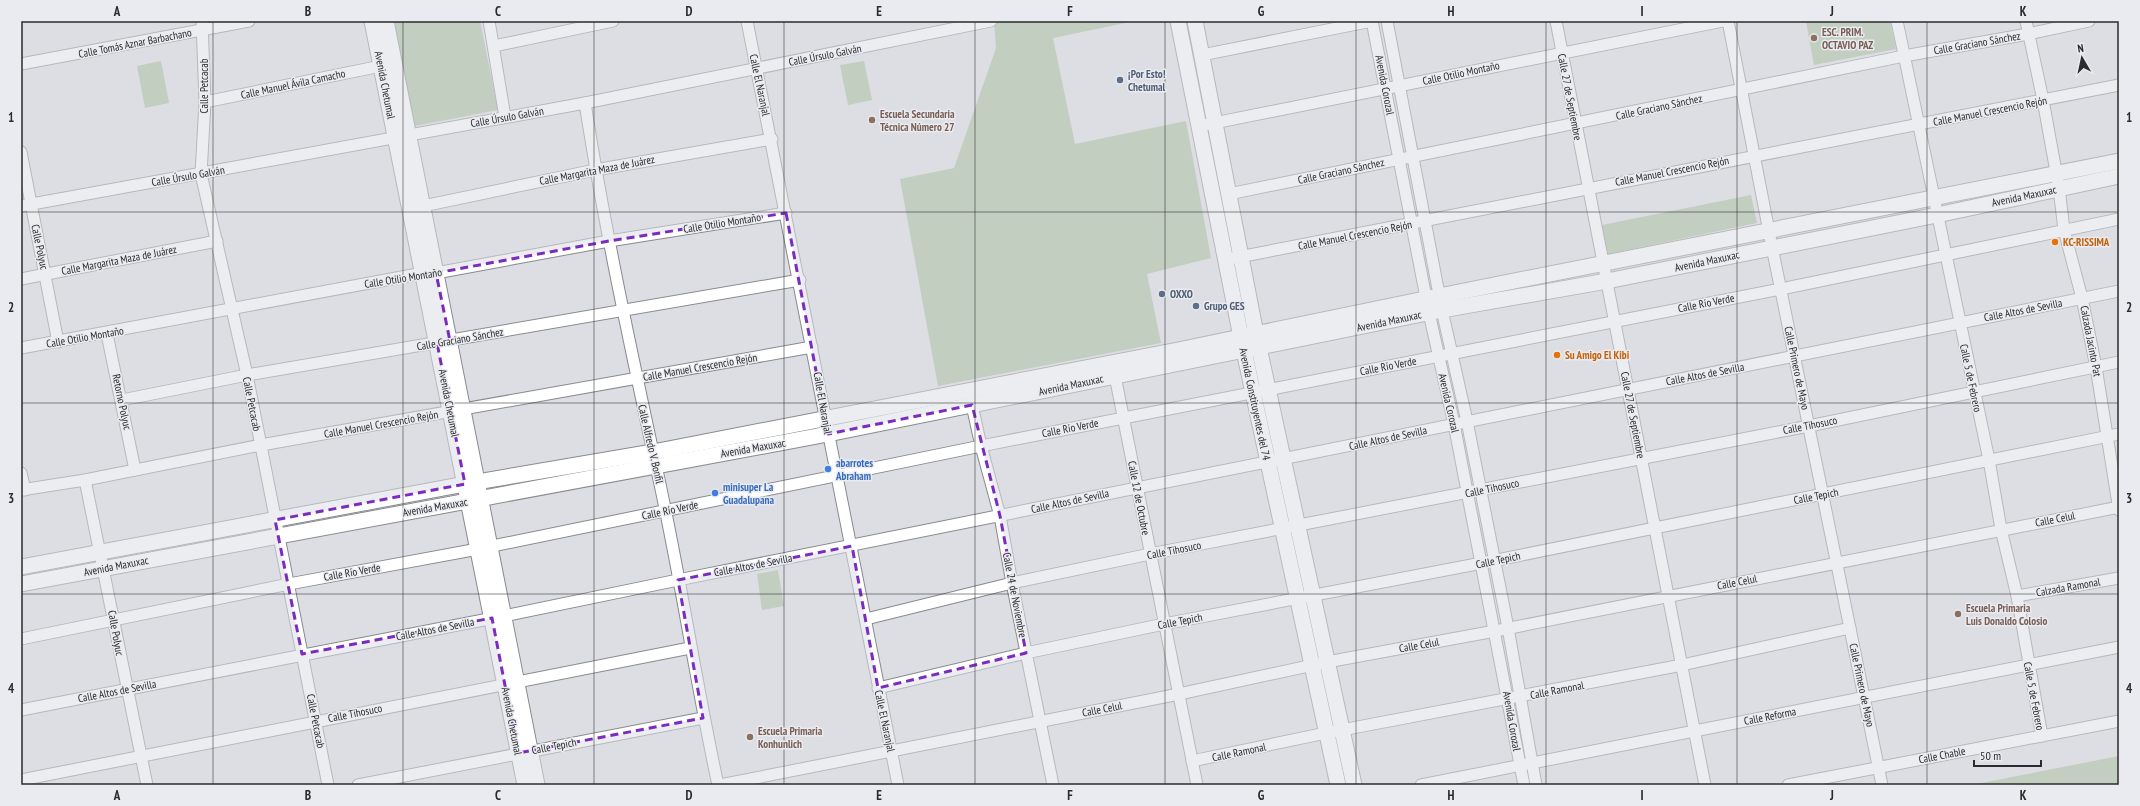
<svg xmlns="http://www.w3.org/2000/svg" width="2140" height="806" viewBox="0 0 2140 806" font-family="'PT Sans Narrow',sans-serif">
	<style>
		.green { fill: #a0ba94 }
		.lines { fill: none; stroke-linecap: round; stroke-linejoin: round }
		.minor-casing { stroke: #898a8e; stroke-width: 13 }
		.secondary-casing { stroke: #898a8e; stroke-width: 17 }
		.minor { stroke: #fff; stroke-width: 11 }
		.secondary { stroke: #fff; stroke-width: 15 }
		.marked { fill: none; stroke: #7b2cbf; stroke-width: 3; stroke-dasharray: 8 5; stroke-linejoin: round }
		.grid { fill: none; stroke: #2b2b2d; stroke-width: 1; stroke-opacity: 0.55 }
		.education-dot { fill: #8d6e63; stroke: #eaebf0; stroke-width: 1.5 }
		.service-dot { fill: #5c6f8a; stroke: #eaebf0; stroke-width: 1.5 }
		.food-dot { fill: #e8710a; stroke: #eaebf0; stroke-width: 1.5 }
		.shop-dot { fill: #3f7fe0; stroke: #eaebf0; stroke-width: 1.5 }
		.labels { text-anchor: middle; stroke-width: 3; stroke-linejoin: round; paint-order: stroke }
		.education-label { font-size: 11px; font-weight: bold; fill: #785e54; stroke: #eaebf0; text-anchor: start }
		.street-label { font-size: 11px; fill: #2b2b2d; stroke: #eaebf0 }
		.service-label { font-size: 11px; font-weight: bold; fill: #4e5e75; stroke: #eaebf0; text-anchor: start }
		.food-label { font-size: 11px; font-weight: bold; fill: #c56008; stroke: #eaebf0; text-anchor: start }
		.shop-label { font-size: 11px; font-weight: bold; fill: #366cbe; stroke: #eaebf0; text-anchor: start }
		.neatline { fill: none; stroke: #2b2b2d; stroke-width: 1.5 }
		.grid-label { font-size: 13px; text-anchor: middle; font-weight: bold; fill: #2b2b2d }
	</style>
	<rect width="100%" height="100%" fill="#dddee3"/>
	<g class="green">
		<path d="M 394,21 L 480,21 L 498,110 L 415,126 Z"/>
		<path d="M 994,21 L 1135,21 L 1053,38 L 1075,144 L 1186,121 L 1211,258 L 1147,274 L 1161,343 L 938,386 L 900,179 L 954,168 L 996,48 Z"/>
		<path d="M 1806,21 L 1890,21 L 1896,49 L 1814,65 Z"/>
		<path d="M 161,61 L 169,103 L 145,108 L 137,66 Z"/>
		<path d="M 864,61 L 872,100 L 848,105 L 840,65 Z"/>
		<path d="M 1751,195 L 1757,223 L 1608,254 L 1602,225 Z"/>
		<path d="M 778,570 L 784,606 L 762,610 L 757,574 Z"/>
		<path d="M 2119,756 L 2119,785 L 1971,785 Z"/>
	</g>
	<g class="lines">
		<g class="minor-casing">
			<g id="minor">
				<path d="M 202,21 L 205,102 L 201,174 L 247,375 L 328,785"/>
				<path d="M 489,21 L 505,117"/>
				<path d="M 747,21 L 898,785"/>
				<path d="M 1387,21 L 1442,310 L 1467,421 L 1508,628 L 1536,785"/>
				<path d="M 1556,21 L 1705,785"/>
				<path d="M 1728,21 L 1772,247 L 1882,785"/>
				<path d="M 1897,21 L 1989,460 L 2001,529 L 2017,596 L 2042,736"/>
				<path d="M 2026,21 L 2043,100 L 2059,188 L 2064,230 L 2082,298 L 2096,367 L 2119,510"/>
				<path d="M 494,46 L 613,21"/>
				<path d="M 1202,55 L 1372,21 L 1429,313 L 1454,424 L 1524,785"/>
				<path d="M 21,64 L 249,21"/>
				<path d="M 205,102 L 381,66"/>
				<path d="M 585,103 C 604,225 630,345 656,466 C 680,572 695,679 718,785"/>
				<path d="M 1199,126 L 1723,21"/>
				<path d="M 21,152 L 58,342"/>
				<path d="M 1229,194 L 1904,56 L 2028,34 L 2089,21"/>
				<path d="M 21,206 L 585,103 L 991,21"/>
				<path d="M 423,206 L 595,170 L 772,139"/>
				<path d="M 1234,258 L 2119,85"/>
				<path d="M 21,279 L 217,241"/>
				<path d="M 107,334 L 135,470"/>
				<path d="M 21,348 L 423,273 L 436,273 L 609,241 L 786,213"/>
				<path d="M 1115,376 L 1197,785"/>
				<path d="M 122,400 L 247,375 L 800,280"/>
				<path d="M 972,405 L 981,446 L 1000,516 L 1012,583 L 1053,785"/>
				<path d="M 21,473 L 25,490"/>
				<path d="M 85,480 L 147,785"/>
				<path d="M 21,490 L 85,480 L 261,445 L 812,347"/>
				<path d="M 2017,596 L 2119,578"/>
				<path d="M 866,619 L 1012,583 L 1150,554 L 1809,426 L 2119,362"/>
				<path d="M 21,639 L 289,584 L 478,549 L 981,446 L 1781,289 L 2119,219"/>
				<path d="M 878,688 L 1026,653 L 1164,624 L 1482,563 L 2119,434"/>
				<path d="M 21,710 L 504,616 L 678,580 L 2119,291"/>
				<path d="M 1192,761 L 1326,733 L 1682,665 L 1850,628"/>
				<path d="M 21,780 L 690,648"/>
				<path d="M 358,785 L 703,718"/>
				<path d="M 720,785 L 1179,694 L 1327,662 L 1495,631 L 2119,507"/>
				<path d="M 1421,785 L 2119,647"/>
				<path d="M 1788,785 L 2119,721"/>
			</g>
		</g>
		<g class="secondary-casing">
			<g id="secondary">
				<path d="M 372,21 L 525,785"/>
				<path d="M 386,21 L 537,785"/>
				<path d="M 1178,21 L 1241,337 L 1338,785"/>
				<path d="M 1195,21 L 1256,334 L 1354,785"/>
				<path d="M 21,567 L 465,484 L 653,452 L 1178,350 L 1439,296 L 2119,161"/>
				<path d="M 21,584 L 828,434 L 1442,310 L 1607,281 L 1937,215 L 2119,176"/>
			</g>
		</g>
		<use href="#minor" class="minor"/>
		<use href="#secondary" class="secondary"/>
	</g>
	<path d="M0 0H2140V806H0ZM 786,213 L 828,434 L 972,405 L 1000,516 L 1026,653 L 878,688 L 852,546 L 678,580 L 703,718 L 518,753 L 492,618 L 302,654 L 275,520 L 465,484 L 437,343 L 450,341 L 436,273 L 609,241 Z" fill="#dddee3" fill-opacity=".55" fill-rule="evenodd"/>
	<path class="marked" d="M 786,213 L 828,434 L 972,405 L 1000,516 L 1026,653 L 878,688 L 852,546 L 678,580 L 703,718 L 518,753 L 492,618 L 302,654 L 275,520 L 465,484 L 437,343 L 450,341 L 436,273 L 609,241 Z"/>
	<path class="grid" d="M 213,21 L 213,785M 403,21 L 403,785M 594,21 L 594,785M 784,21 L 784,785M 975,21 L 975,785M 1165,21 L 1165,785M 1356,21 L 1356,785M 1546,21 L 1546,785M 1737,21 L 1737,785M 1927,21 L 1927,785M 21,212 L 2119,212M 21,403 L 2119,403M 21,594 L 2119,594"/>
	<g class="education-dot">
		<circle cx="1814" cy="38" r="4"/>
		<circle cx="872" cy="120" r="4"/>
		<circle cx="1958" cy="614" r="4"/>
		<circle cx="750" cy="737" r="4"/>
	</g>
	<g class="service-dot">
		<circle cx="1120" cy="80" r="4"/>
		<circle cx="1162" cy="294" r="4"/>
		<circle cx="1196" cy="306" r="4"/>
	</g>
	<g class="food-dot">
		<circle cx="2055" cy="242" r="4"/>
		<circle cx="1557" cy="355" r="4"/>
	</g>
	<g class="shop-dot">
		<circle cx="828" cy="469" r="4"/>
		<circle cx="715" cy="493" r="4"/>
	</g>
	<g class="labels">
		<g class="education-label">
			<text x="1822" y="36">ESC. PRIM.<tspan x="1822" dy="13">OCTAVIO PAZ</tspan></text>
			<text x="880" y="118">Escuela Secundaria<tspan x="880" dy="13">Técnica Número 27</tspan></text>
			<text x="1966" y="612">Escuela Primaria<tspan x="1966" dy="13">Luis Donaldo Colosio</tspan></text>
			<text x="758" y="735">Escuela Primaria<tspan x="758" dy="13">Konhunlich</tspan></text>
		</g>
		<g class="street-label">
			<text transform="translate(135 43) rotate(-11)" y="4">Calle Tomás Aznar Barbachano</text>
			<text transform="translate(1977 43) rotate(-10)" y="4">Calle Graciano Sánchez</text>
			<text transform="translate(825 55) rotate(-11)" y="4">Calle Úrsulo Galván</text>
			<text transform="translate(1461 73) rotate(-12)" y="4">Calle Otilio Montaño</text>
			<text transform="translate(293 84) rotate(-12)" y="4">Calle Manuel Ávila Camacho</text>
			<text transform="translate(385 85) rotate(79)" y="4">Avenida Chetumal</text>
			<text transform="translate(760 85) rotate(78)" y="4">Calle El Naranjal</text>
			<text transform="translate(1385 85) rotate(79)" y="4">Avenida Corozal</text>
			<text transform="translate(204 86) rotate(-90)" y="4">Calle Petcacab</text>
			<text transform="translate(1570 97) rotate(79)" y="4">Calle 27 de Septiembre</text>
			<text transform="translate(1659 107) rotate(-12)" y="4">Calle Graciano Sánchez</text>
			<text transform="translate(1990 111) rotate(-11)" y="4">Calle Manuel Crescencio Rejón</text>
			<text transform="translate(507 117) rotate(-10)" y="4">Calle Úrsulo Galván</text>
			<text transform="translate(597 170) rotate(-11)" y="4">Calle Margarita Maza de Juárez</text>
			<text transform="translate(1341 171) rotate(-12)" y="4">Calle Graciano Sánchez</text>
			<text transform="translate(1672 171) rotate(-11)" y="4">Calle Manuel Crescencio Rejón</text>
			<text transform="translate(188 176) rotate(-10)" y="4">Calle Úrsulo Galván</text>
			<text transform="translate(2024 196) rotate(-12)" y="4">Avenida Maxuxac</text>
			<text transform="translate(722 223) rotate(-9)" y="4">Calle Otilio Montaño</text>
			<text transform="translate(1355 235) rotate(-11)" y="4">Calle Manuel Crescencio Rejón</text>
			<text transform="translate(40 247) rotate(78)" y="4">Calle Polyuc</text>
			<text transform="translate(119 260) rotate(-11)" y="4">Calle Margarita Maza de Juárez</text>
			<text transform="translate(1707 261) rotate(-12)" y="4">Avenida Maxuxac</text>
			<text transform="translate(403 278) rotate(-9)" y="4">Calle Otilio Montaño</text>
			<text transform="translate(1706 303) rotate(-11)" y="4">Calle Río Verde</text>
			<text transform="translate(2023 310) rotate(-11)" y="4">Calle Altos de Sevilla</text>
			<text transform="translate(1389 321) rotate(-12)" y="4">Avenida Maxuxac</text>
			<text transform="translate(85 337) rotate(-10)" y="4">Calle Otilio Montaño</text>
			<text transform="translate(460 339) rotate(-10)" y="4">Calle Graciano Sánchez</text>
			<text transform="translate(2091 341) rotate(79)" y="4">Calzada Jacinto Pat</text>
			<text transform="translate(1388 366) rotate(-11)" y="4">Calle Río Verde</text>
			<text transform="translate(700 367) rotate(-10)" y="4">Calle Manuel Crescencio Rejón</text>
			<text transform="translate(1797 368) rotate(78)" y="4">Calle Primero de Mayo</text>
			<text transform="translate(1705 374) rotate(-11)" y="4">Calle Altos de Sevilla</text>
			<text transform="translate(1971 378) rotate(78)" y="4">Calle 5 de Febrero</text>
			<text transform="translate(1071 385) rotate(-12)" y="4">Avenida Maxuxac</text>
			<text transform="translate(122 402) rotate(78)" y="4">Retorno Polyuc</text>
			<text transform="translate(449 403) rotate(79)" y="4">Avenida Chetumal</text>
			<text transform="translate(823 403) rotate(80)" y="4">Calle El Naranjal</text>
			<text transform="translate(1449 403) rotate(77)" y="4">Avenida Corozal</text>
			<text transform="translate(252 404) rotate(79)" y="4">Calle Petcacab</text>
			<text transform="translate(1255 404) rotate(78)" y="4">Avenida Constituyentes del 74</text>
			<text transform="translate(1633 415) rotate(79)" y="4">Calle 27 de Septiembre</text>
			<text transform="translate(381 424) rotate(-10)" y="4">Calle Manuel Crescencio Rejón</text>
			<text transform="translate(1810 425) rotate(-11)" y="4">Calle Tihosuco</text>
			<text transform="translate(1070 428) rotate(-11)" y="4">Calle Río Verde</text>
			<text transform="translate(1388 438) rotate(-12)" y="4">Calle Altos de Sevilla</text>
			<text transform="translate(651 444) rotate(77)" y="4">Calle Alfredo V. Bonfil</text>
			<text transform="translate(753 448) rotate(-10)" y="4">Avenida Maxuxac</text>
			<text transform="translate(1492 488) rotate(-12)" y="4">Calle Tihosuco</text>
			<text transform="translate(1816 496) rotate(-11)" y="4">Calle Tepich</text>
			<text transform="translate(1139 498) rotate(79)" y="4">Calle 12 de Octubre</text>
			<text transform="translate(1070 501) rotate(-12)" y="4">Calle Altos de Sevilla</text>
			<text transform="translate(435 507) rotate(-10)" y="4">Avenida Maxuxac</text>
			<text transform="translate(670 510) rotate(-12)" y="4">Calle Río Verde</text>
			<text transform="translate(2055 519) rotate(-11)" y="4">Calle Celul</text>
			<text transform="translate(1174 550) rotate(-11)" y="4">Calle Tihosuco</text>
			<text transform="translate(1498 560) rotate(-12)" y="4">Calle Tepich</text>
			<text transform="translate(753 565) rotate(-11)" y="4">Calle Altos de Sevilla</text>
			<text transform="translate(116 566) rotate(-11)" y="4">Avenida Maxuxac</text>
			<text transform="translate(352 572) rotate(-10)" y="4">Calle Río Verde</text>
			<text transform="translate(1737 582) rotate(-11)" y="4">Calle Celul</text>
			<text transform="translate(2068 587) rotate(-10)" y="4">Calzada Ramonal</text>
			<text transform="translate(1015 595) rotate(79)" y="4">Calle 24 de Noviembre</text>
			<text transform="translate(1180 621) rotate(-11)" y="4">Calle Tepich</text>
			<text transform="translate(435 629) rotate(-11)" y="4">Calle Altos de Sevilla</text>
			<text transform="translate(116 633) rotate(80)" y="4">Calle Polyuc</text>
			<text transform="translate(1419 645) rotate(-10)" y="4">Calle Celul</text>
			<text transform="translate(1862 685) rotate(78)" y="4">Calle Primero de Mayo</text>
			<text transform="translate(1557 690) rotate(-11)" y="4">Calle Ramonal</text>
			<text transform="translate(117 691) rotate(-11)" y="4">Calle Altos de Sevilla</text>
			<text transform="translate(2034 696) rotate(79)" y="4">Calle 5 de Febrero</text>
			<text transform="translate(1102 709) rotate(-11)" y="4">Calle Celul</text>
			<text transform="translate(355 713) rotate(-11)" y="4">Calle Tihosuco</text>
			<text transform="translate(1770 716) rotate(-11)" y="4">Calle Reforma</text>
			<text transform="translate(316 721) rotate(79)" y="4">Calle Petcacab</text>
			<text transform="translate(512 721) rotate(79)" y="4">Avenida Chetumal</text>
			<text transform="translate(885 721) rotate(78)" y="4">Calle El Naranjal</text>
			<text transform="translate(1512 721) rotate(80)" y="4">Avenida Corozal</text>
			<text transform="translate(554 746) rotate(-11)" y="4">Calle Tepich</text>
			<text transform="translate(1239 752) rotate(-12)" y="4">Calle Ramonal</text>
			<text transform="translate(1942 755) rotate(-11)" y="4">Calle Chable</text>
		</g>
		<g class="service-label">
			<text x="1128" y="78">¡Por Esto!<tspan x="1128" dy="13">Chetumal</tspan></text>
			<text x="1170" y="298">OXXO</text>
			<text x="1204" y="310">Grupo GES</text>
		</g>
		<g class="food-label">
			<text x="2063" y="246">KC-RISSIMA</text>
			<text x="1565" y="359">Su Amigo El Kibi</text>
		</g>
		<g class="shop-label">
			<text x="836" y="467">abarrotes<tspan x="836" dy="13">Abraham</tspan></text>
			<text x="723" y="491">minisuper La<tspan x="723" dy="13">Guadalupana</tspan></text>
		</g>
	</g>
	<rect width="2140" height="806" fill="none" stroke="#eaebf0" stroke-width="44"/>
	<g transform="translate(2082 58) rotate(351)" stroke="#eaebf0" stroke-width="3" paint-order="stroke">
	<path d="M0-3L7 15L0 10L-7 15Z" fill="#2b2b2d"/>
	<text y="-6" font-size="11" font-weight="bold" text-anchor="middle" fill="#2b2b2d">N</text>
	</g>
	<path d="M1974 760v6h67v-6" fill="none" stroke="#2b2b2d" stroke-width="2"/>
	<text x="1980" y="760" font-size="12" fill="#2b2b2d" stroke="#eaebf0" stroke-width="3" paint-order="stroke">50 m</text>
	<rect x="22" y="22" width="2096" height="762" class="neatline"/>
	<g class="grid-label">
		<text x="117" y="16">A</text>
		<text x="308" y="16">B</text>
		<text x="498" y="16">C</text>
		<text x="689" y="16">D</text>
		<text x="879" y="16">E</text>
		<text x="1070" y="16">F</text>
		<text x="1261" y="16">G</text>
		<text x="1451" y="16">H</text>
		<text x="1642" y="16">I</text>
		<text x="1832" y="16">J</text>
		<text x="2023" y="16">K</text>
		<text x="11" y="122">1</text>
		<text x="2129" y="122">1</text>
		<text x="11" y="312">2</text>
		<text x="2129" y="312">2</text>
		<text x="11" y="503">3</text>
		<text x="2129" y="503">3</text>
		<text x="11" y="693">4</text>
		<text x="2129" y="693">4</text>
		<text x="117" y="800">A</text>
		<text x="308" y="800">B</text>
		<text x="498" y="800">C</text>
		<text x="689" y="800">D</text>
		<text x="879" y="800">E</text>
		<text x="1070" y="800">F</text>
		<text x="1261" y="800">G</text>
		<text x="1451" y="800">H</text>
		<text x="1642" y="800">I</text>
		<text x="1832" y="800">J</text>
		<text x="2023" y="800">K</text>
	</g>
</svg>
